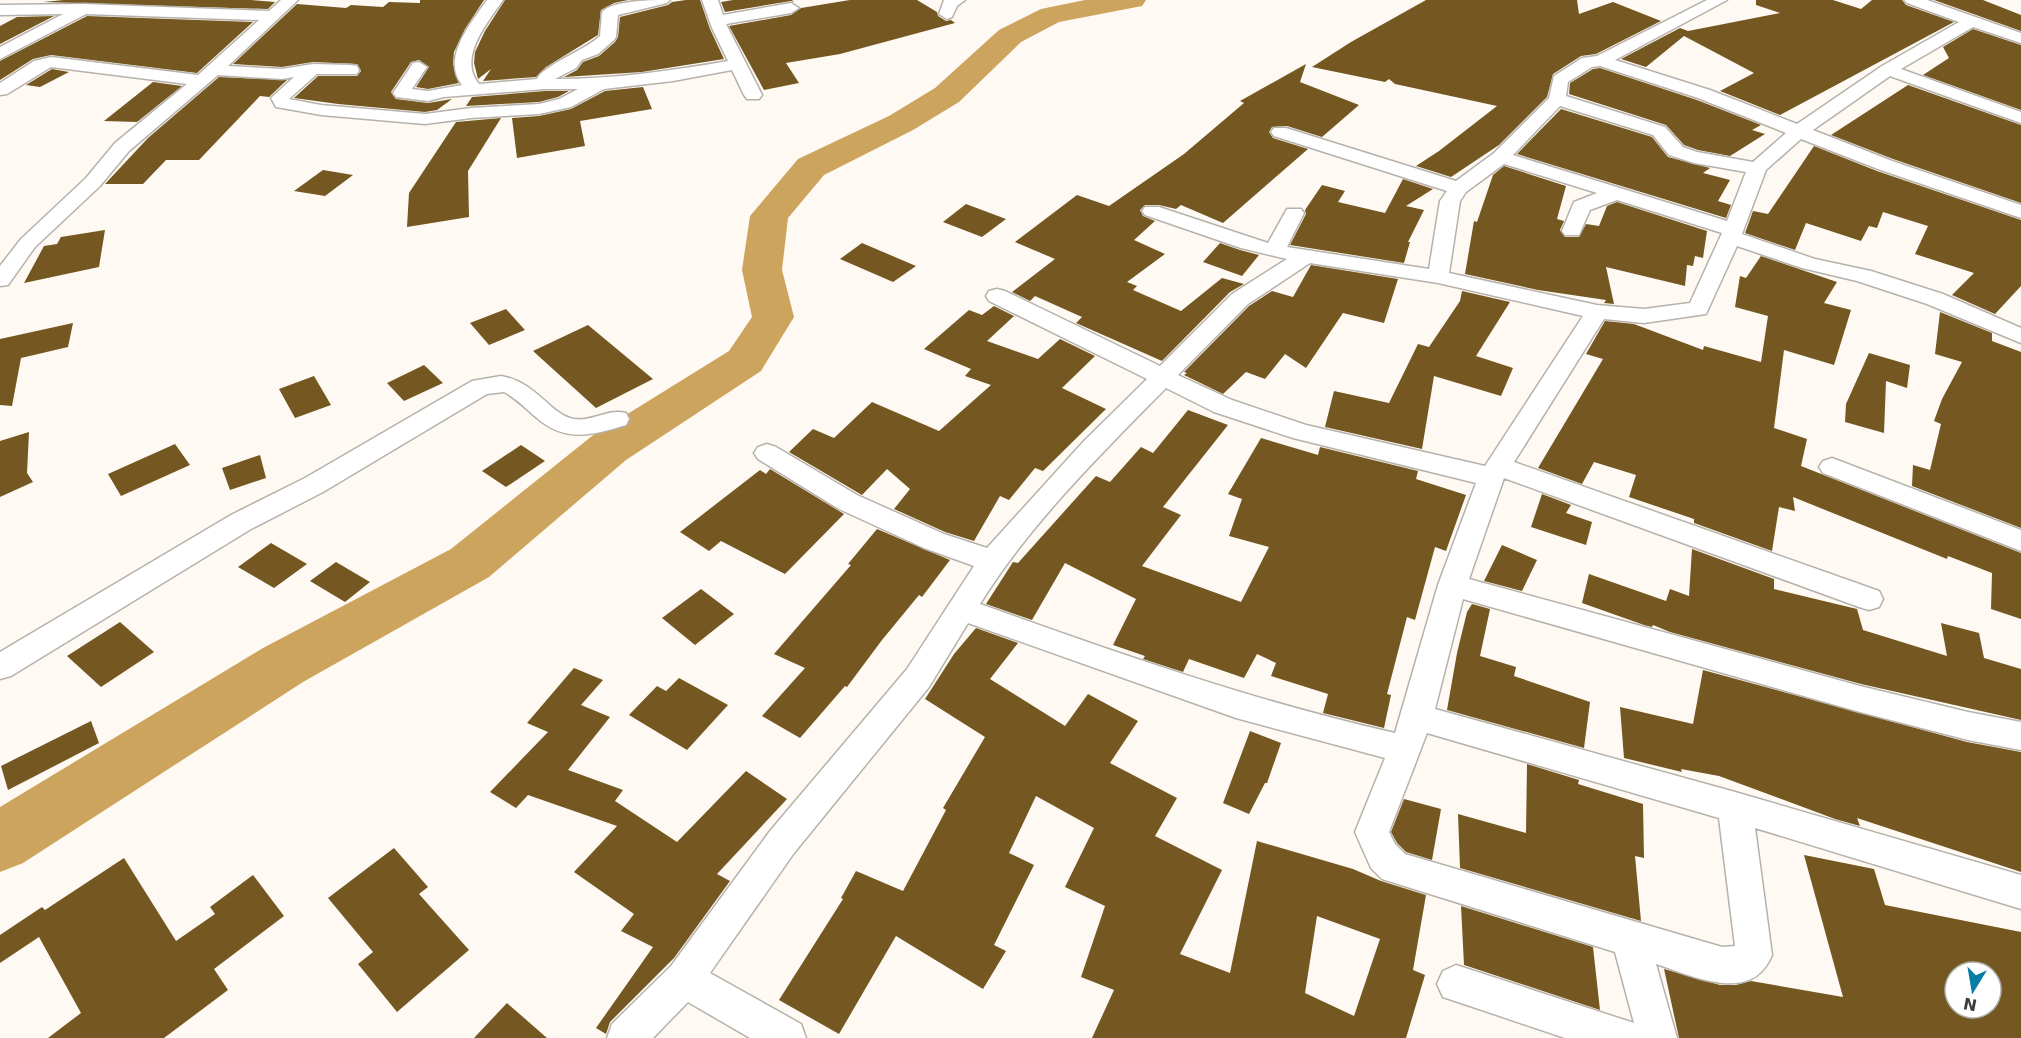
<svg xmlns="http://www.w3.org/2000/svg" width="2021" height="1038" viewBox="0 0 2021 1038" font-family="'DejaVu Sans',sans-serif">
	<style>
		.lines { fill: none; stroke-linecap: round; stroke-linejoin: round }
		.river { fill: #cda45e; fill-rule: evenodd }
		.building { fill: #745721; fill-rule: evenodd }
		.minor-casing { stroke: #b6b2ab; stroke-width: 3 }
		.minor { fill: #fff; fill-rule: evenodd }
	</style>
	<rect width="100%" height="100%" fill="#fef9f2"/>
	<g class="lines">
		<path class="river" d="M 1085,0 L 1146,0 L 1142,6 L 1059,22 L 1021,42 L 959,102 L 913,130 L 824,175 L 788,218 L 782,270 L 794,317 L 761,371 L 626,460 L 489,577 L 303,682 L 23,863 L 0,872 L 0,807 L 263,648 L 451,549 L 592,436 L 729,351 L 752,317 L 742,270 L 750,216 L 798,159 L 889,116 L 935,88 L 999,30 L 1041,9 Z"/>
	</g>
	<g class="building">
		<path d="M 64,0 L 251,0 L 275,2 L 268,9 L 43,2 Z"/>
		<path d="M 420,0 L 484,0 L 465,29 L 454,52 L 453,64 L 459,83 L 428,89 L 416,87 L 429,67 L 419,60 L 411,62 L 391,92 L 396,99 L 428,103 L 452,99 L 437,110 L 425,112 L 338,104 L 294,98 L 318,76 L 357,76 L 361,71 L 357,64 L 313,62 L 282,67 L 233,64 L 297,4 L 346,8 L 351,5 L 383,7 L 389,2 L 420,3 Z"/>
		<path d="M 505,0 L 628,0 L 614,3 L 601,10 L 598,35 L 546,67 L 536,77 L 483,81 L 491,69 L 478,79 L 474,63 L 475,52 L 485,31 Z"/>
		<path d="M 686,0 L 700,0 L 710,29 L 724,59 L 642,72 L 564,77 L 577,70 L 583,62 L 599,56 L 615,42 L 618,37 L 620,17 L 668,5 L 672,2 Z"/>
		<path d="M 733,0 L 792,0 L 794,2 L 791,1 L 725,12 L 721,2 Z"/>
		<path d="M 850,0 L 917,0 L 937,12 L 938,16 L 946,21 L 951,20 L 955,23 L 840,54 L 786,63 L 799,83 L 764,90 L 729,26 L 791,15 L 801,8 Z"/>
		<path d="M 1426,0 L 1577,0 L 1579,14 L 1613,2 L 1661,21 L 1596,54 L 1581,56 L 1553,74 L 1547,97 L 1499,145 L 1451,177 L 1416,166 L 1439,151 L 1497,106 L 1395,84 L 1389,79 L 1385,82 L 1312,67 L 1351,42 Z"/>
		<path d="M 1756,0 L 1833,0 L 1861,9 L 1872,0 L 1902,0 L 1906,5 L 1954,22 L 1780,115 L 1720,91 L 1754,73 L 1684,36 L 1646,67 L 1621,59 L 1680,28 L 1688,31 L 1780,13 L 1756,5 Z"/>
		<path d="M 1934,0 L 1983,0 L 2021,15 L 2021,31 Z"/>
		<path d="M 54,16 L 0,44 L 0,26 L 17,17 Z"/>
		<path d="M 87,16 L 253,22 L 197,73 L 51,55 L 33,59 L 0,80 L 0,61 Z"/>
		<path d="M 1973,29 L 2021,45 L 2021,110 L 1923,75 L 1949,58 L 1943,47 Z"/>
		<path d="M 1306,64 L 1300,82 L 1359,105 L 1322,137 L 1287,126 L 1272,127 L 1269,132 L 1273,138 L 1308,149 L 1223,223 L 1181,205 L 1176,209 L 1159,205 L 1145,205 L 1140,210 L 1143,216 L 1155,221 L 1134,240 L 1165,254 L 1127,282 L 1137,286 L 1133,290 L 1181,311 L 1222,278 L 1244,284 L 1230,292 L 1162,361 L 1076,323 L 1082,317 L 1035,296 L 1030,301 L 1012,292 L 1055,259 L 1015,242 L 1077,195 L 1109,206 L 1184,154 L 1244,103 L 1240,101 Z"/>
		<path d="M 1600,68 L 1697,100 L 1761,125 L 1752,130 L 1765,134 L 1730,156 L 1698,150 L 1684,145 L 1666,125 L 1569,94 L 1570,83 L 1593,69 Z"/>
		<path d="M 52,69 L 69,72 L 40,87 L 26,85 Z"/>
		<path d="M 219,77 L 287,80 L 269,97 L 260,96 L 199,160 L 166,160 L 143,184 L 105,184 L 148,138 Z"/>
		<path d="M 153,82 L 182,86 L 137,122 L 104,121 Z"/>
		<path d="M 1908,85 L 2021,125 L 2021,203 L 1893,159 L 1831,135 Z"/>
		<path d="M 643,87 L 652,109 L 580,121 L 585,146 L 517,158 L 512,118 L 539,116 L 571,109 L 605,91 Z"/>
		<path d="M 545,91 L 569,91 L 558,97 L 539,102 L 466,106 L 472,97 Z"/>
		<path d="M 1561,109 L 1652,137 L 1668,157 L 1710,168 L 1703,173 L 1730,180 L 1718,201 L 1731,205 L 1726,218 L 1517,154 Z"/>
		<path d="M 501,118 L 468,171 L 469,217 L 407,227 L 409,193 L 456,122 Z"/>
		<path d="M 1814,146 L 1877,171 L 2021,220 L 2021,286 L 1995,314 L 1952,295 L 1974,273 L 1915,254 L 1928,226 L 1883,212 L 1877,228 L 1869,226 L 1861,241 L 1806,223 L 1795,250 L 1745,233 L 1753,211 L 1768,214 Z"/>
		<path d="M 1504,166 L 1566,186 L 1557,219 L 1564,221 L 1560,230 L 1565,237 L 1579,237 L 1586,224 L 1599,226 L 1607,206 L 1617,202 L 1707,231 L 1703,258 L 1695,256 L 1693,266 L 1687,265 L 1685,286 L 1606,267 L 1614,304 L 1604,303 L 1606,300 L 1538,290 L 1465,274 L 1474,221 L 1477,222 L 1493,175 Z"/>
		<path d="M 323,170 L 353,175 L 325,196 L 294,191 Z"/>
		<path d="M 1403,179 L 1433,189 L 1406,206 L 1424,210 L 1408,242 L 1410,242 L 1404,263 L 1290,245 L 1306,214 L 1305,210 L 1322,185 L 1345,191 L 1338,202 L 1385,213 Z"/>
		<path d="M 966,204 L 1006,219 L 982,237 L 943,222 Z"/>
		<path d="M 105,230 L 99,267 L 24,283 L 44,246 L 57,244 L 61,237 Z"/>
		<path d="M 862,243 L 916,266 L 893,282 L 840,259 Z"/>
		<path d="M 1220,243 L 1240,250 L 1259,255 L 1242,276 L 1203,262 Z"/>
		<path d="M 1761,256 L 1837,282 L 1824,303 L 1851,310 L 1834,365 L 1784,350 L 1774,428 L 1807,439 L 1801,466 L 2021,553 L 2021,619 L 1991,609 L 1992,573 L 1948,556 L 1947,559 L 1793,497 L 1795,511 L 1779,507 L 1772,551 L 1694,523 L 1694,519 L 1629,497 L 1636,475 L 1594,462 L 1582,484 L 1538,468 L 1603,359 L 1586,354 L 1605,321 L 1634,324 L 1703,350 L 1704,346 L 1761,362 L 1768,316 L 1735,307 L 1740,276 L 1746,278 Z"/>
		<path d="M 1311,265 L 1398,279 L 1384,323 L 1343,313 L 1306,368 L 1285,354 L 1265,379 L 1246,372 L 1223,394 L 1184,375 L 1187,373 L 1184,372 L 1249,306 L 1272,291 L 1293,297 Z"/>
		<path d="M 1462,291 L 1510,302 L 1476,356 L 1513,368 L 1501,396 L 1434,376 L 1422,449 L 1325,427 L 1334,391 L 1389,403 L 1418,344 L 1429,347 L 1460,301 Z"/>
		<path d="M 994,306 L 1014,316 L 987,341 L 1038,359 L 1060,339 L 1095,356 L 1062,388 L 1106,409 L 1043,471 L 1035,468 L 1009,500 L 1000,496 L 974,541 L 945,532 L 894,509 L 910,489 L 887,469 L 862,495 L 789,452 L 813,429 L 834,438 L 872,402 L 939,431 L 991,385 L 965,376 L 971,369 L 924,349 L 969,310 L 982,315 Z"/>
		<path d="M 506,309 L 525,330 L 489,345 L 470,323 Z"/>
		<path d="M 1940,312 L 1992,333 L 1992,341 L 2021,352 L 2021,528 L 1912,486 L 1913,465 L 1930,470 L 1941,424 L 1934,421 L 1942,399 L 1962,362 L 1935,354 Z"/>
		<path d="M 73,323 L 68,347 L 21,358 L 12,406 L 0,405 L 0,339 Z"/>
		<path d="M 588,325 L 653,379 L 596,408 L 533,351 Z"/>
		<path d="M 1869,353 L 1910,365 L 1907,388 L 1886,381 L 1884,433 L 1845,422 L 1846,404 Z"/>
		<path d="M 424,365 L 443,383 L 404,401 L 387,383 Z"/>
		<path d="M 314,376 L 331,405 L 295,418 L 279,389 Z"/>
		<path d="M 1188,410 L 1228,425 L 1163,507 L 1181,515 L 1142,566 L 1241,602 L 1269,547 L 1229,536 L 1242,499 L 1228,494 L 1261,438 L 1318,455 L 1320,447 L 1418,471 L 1416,479 L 1466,495 L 1446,551 L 1435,547 L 1415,620 L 1407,617 L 1387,694 L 1391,695 L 1384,728 L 1323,713 L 1328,694 L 1271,676 L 1276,663 L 1257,654 L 1244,678 L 1189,659 L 1183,672 L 1143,659 L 1145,656 L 1113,645 L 1136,599 L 1065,563 L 1032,620 L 986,604 L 1013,562 L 1018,563 L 1096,476 L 1110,482 L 1141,447 L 1153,453 Z"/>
		<path d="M 29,432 L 27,473 L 33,482 L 0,497 L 0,441 Z"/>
		<path d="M 175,444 L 190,465 L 121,496 L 108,474 Z"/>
		<path d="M 521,445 L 545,461 L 506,487 L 482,471 Z"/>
		<path d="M 260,455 L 266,478 L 230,490 L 222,468 Z"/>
		<path d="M 770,469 L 844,514 L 785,574 L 721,541 L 709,551 L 680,532 L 760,470 L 766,474 Z"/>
		<path d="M 1542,494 L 1571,505 L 1566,513 L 1592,522 L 1586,545 L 1531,527 Z"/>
		<path d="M 877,529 L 950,560 L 922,597 L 919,595 L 882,640 L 847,687 L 845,686 L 800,738 L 762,716 L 805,668 L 774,654 L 851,565 L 848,564 Z"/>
		<path d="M 271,543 L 307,564 L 274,588 L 238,567 Z"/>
		<path d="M 1502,545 L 1537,560 L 1522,591 L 1484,581 Z"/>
		<path d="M 1692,549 L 1774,579 L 1774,589 L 1857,609 L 1863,630 L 1947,656 L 1941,623 L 1979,633 L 1984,658 L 2021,669 L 2021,720 L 1861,684 L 1670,632 L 1653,625 L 1652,627 L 1644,625 L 1582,603 L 1589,574 L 1666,601 L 1670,589 L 1689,596 Z"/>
		<path d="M 336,562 L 370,582 L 345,602 L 310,581 Z"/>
		<path d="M 701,589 L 734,614 L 695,645 L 662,618 Z"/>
		<path d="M 1472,604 L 1490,609 L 1480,656 L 1516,667 L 1514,676 L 1590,702 L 1584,748 L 1447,710 L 1457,653 L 1467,612 Z"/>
		<path d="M 120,622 L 154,652 L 101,687 L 67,656 Z"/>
		<path d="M 976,628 L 1018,643 L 990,679 L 1065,726 L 1088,694 L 1138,721 L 1110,763 L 1177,798 L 1155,836 L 1222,870 L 1180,954 L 1230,973 L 1257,841 L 1353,869 L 1381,881 L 1426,895 L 1413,970 L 1425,975 L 1406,1038 L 1092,1038 L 1114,990 L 1081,977 L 1105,906 L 1065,887 L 1094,828 L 1036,796 L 1009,853 L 1034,865 L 994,945 L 1006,951 L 983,989 L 896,936 L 839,1034 L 779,1000 L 843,899 L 841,898 L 856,871 L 903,891 L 946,810 L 943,808 L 985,737 L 925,699 L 954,654 ZM 1317,916 L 1380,939 L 1354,1016 L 1305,993 Z"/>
		<path d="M 574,668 L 603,680 L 581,705 L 610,717 L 568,770 L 623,790 L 615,801 L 677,842 L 746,771 L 787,799 L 717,874 L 730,881 L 674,958 L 610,1022 L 606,1034 L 596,1028 L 653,947 L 621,931 L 634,914 L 574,872 L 617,826 L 528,795 L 516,808 L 490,792 L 548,732 L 527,723 Z"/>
		<path d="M 1703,670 L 1967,742 L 2021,752 L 2021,872 L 1857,818 L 1860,826 L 1835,819 L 1719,776 L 1681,769 L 1682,772 L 1624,758 L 1620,707 L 1693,724 Z"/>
		<path d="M 679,678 L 728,705 L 687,750 L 629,715 L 657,686 L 666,691 Z"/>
		<path d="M 91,721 L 99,743 L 8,790 L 1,766 Z"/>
		<path d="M 1250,731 L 1281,743 L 1267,783 L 1265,783 L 1249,814 L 1223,803 Z"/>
		<path d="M 1527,764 L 1579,780 L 1578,784 L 1643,804 L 1644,858 L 1635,856 L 1641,921 L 1460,868 L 1458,814 L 1526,833 Z"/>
		<path d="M 1404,799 L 1441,809 L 1432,860 L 1406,852 L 1397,843 L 1391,832 Z"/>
		<path d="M 394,848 L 428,887 L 419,894 L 469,950 L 397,1012 L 358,964 L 373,952 L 328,898 Z"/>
		<path d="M 1804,855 L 1874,869 L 1885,905 L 2021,932 L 2021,1038 L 1679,1038 L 1664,969 L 1720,985 L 1736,985 L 1751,981 L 1843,997 ZM 1955,972 L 1991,972 L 1991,1008 L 1955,1008 Z"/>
		<path d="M 124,858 L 176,941 L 215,914 L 210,907 L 253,875 L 284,916 L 214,969 L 228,990 L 164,1038 L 48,1038 L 81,1013 L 39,937 L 0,963 L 0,935 L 42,907 L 45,910 Z"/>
		<path d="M 1461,906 L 1593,947 L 1600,1010 L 1464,965 Z"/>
		<path d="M 507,1003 L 547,1038 L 474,1038 Z"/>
	</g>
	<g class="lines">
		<g class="minor-casing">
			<g id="minor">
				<path d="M 281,0 L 298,0 L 228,66 L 282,69 L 313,64 L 351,65 L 357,66 L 359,70 L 357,74 L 317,74 L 289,99 L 321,105 L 425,114 L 471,108 L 539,104 L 559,99 L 578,89 L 545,89 L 444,97 L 428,101 L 396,97 L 393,93 L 413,63 L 419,62 L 427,67 L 412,89 L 428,91 L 462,85 C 441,58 471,23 487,0 L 503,0 C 488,22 457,58 479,84 L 537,79 C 542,66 587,49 600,36 L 602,12 C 613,0 653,0 670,0 L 667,3 L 618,15 L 616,37 L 614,40 L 598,54 L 582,60 L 576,68 L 555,79 C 614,79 670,71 728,61 L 712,28 L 702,0 L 718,0 L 723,15 L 791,3 L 799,8 L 791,13 L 726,24 L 762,95 L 759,99 L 747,99 L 744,95 L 732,70 L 673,81 L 604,89 L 571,107 L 539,114 L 471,118 L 425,124 L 321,115 L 282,108 L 276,107 L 271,98 L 294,77 L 282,79 L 218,75 L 129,151 L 100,186 L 35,247 L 8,285 L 0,286 L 0,266 L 21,239 L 86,178 L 115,143 L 187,84 L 51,67 L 7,94 L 0,95 L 0,83 L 34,61 L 51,57 L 198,75 L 259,20 L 86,14 L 0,59 L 0,47 L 63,14 L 0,15 L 0,5 L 84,4 L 269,11 Z"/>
				<path d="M 944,0 L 965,0 L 957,6 L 952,17 L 947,19 L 939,14 Z"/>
				<path d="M 1707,0 L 1727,0 L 1615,60 L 1710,90 L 1797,124 L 1882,66 L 1959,22 L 1907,3 L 1904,0 L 1927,0 L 2021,33 L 2021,43 L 1973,27 L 1901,69 L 2021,112 L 2021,123 L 1890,76 L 1813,130 L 1892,161 L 2021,205 L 2021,218 L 1878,169 L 1801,139 L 1766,170 L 1742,234 L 1815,259 L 1871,271 L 1943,294 L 2021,328 L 2021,343 L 1927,304 L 1857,281 L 1802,268 L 1737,246 L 1706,314 L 1644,323 L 1604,319 L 1514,462 L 1879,591 L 1883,599 L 1879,607 L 1869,610 L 1859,607 L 1504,478 L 1469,579 L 1860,686 L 1968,712 L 2021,722 L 2021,750 L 1968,740 L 1860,712 L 1463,599 L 1435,709 L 1735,792 L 2021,875 L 2021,909 L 1755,828 L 1772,955 C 1752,1005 1693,976 1656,964 L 1677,1038 L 1565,1038 L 1443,997 L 1437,984 L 1443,971 L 1456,965 L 1634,1023 L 1615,952 L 1382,879 L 1371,868 L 1355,832 L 1385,758 L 1236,718 L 968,623 L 929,687 L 794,853 L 710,973 L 801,1024 L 806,1038 L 750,1038 L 688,1002 L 653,1038 L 607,1038 L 612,1024 L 671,966 L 770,831 L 907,669 L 974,566 L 924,548 L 839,509 L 758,459 L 754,453 L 758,447 L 767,444 L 776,447 L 857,495 L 944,534 L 987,548 L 1084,441 L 1147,379 L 989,301 L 986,296 L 989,291 L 997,289 L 1005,291 L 1160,366 L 1232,294 L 1287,259 L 1241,248 L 1145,215 L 1142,211 L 1145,207 L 1159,207 L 1268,243 L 1287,209 L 1301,209 L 1304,213 L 1287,247 L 1429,269 L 1440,201 L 1447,191 L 1274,136 L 1271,132 L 1274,128 L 1286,128 L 1456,181 L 1494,153 L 1549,98 L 1554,76 L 1582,58 L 1597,56 ZM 1600,66 L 1698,98 L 1786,133 L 1753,162 L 1697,152 L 1683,147 L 1665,127 L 1566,96 L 1568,82 L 1592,67 ZM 1560,106 L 1653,135 L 1669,155 L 1694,163 L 1746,172 L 1727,221 L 1513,155 ZM 1504,164 L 1597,193 L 1574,202 L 1562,231 L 1565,235 L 1579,235 L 1590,210 L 1617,200 L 1722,233 L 1690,303 L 1644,309 L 1597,305 L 1449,273 L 1460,201 L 1466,192 ZM 1310,263 L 1438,283 L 1583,316 L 1485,466 L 1306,425 L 1232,400 L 1178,375 L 1248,304 ZM 1166,388 L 1214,412 L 1293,438 L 1476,483 L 1438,585 L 1395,733 C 1253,701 1117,653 980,604 C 1028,526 1101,454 1166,388 ZM 1427,733 L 1719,818 L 1735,946 L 1722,947 L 1405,854 L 1395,844 L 1389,832 Z"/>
				<path d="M 501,376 C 537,382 550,415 574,419 C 592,422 608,408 626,413 L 629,419 L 626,425 C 593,435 565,443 537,418 C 526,409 517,399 504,392 L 487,394 L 323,492 L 251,529 L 11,676 L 0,679 L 0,652 L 231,515 L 305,478 L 472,381 Z"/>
				<path d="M 1832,458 L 2021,530 L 2021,551 L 1823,473 L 1819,467 L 1823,461 Z"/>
			</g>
		</g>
		<use href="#minor" class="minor"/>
	</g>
	<g transform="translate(1973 990) rotate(191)"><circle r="28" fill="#ffffff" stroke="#b2b1b0" stroke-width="1.5"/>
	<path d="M0-4.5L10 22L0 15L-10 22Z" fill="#077ca4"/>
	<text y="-9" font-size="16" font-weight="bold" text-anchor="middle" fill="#3e3c39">N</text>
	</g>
</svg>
